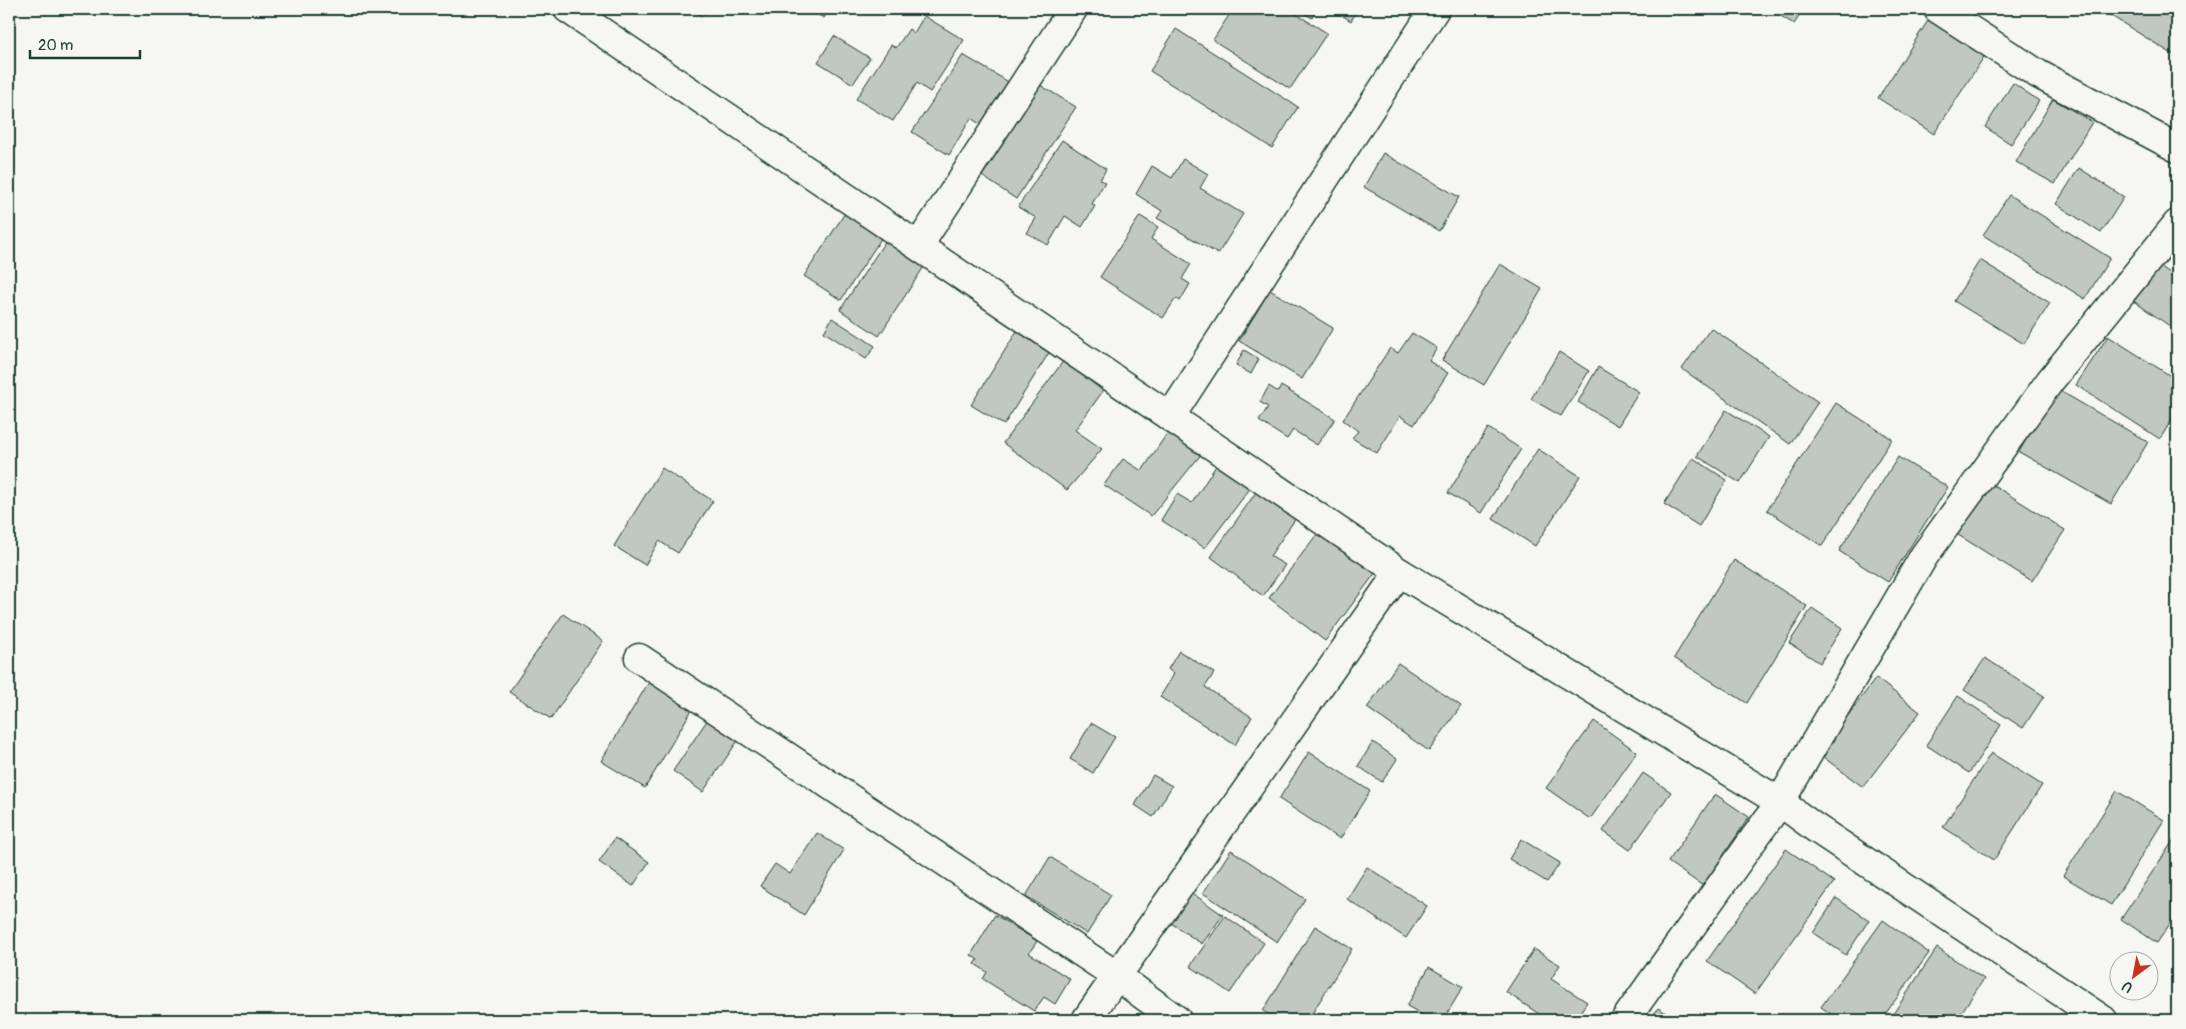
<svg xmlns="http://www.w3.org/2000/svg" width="2186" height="1029" viewBox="0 0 2186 1029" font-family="Pangolin,sans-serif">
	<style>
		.building { fill: #c1c8c3; stroke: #1f3d34 }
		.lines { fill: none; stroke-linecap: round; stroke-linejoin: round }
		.street-casing { stroke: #1f3d34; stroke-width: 31 }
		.street { stroke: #f6f6f2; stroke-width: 28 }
	</style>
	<rect width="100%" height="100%" fill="#f6f6f2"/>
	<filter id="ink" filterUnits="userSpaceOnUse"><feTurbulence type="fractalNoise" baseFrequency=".02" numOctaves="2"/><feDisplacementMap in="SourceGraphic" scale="10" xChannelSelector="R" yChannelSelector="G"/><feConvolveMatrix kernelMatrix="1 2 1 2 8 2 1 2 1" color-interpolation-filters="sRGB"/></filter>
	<g filter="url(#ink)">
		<g class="building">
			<path d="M 692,9 L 709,9 L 703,17 Z"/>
			<path d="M 807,9 L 829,9 L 824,18 Z"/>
			<path d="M 1233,9 L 1288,9 L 1327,33 L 1290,89 L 1213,40 Z"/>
			<path d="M 1297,9 L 1317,9 L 1312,18 Z"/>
			<path d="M 1332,9 L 1358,9 L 1351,21 Z"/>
			<path d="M 1769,9 L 1804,9 L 1794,24 Z"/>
			<path d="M 2100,9 L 2177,9 L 2177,57 Z"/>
			<path d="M 924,16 L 964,40 L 930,92 L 917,83 L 893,121 L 856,99 L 891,45 L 896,48 L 909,29 L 914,33 Z"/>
			<path d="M 1931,16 L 1987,52 L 1934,134 L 1878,98 Z"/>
			<path d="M 1176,29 L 1298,107 L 1272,148 L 1150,71 Z"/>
			<path d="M 834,36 L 870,58 L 853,84 L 818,62 Z"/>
			<path d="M 963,55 L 1012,84 L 984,127 L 971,118 L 949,155 L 912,132 Z"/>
			<path d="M 1032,80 L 1076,107 L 1016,199 L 982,176 L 1009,134 L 1001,129 Z"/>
			<path d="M 2013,83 L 2039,101 L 2011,144 L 1985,127 Z"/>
			<path d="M 2053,99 L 2092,122 L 2055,184 L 2016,162 Z"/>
			<path d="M 1062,140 L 1106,169 L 1100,180 L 1105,182 L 1092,204 L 1095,206 L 1082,227 L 1065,216 L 1048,245 L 1027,233 L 1036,218 L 1018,207 Z"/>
			<path d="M 1383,153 L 1459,197 L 1439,231 L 1364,187 Z"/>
			<path d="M 1183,159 L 1208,174 L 1200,188 L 1243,214 L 1218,254 L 1157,218 L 1162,211 L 1136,194 L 1152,166 L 1172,178 Z"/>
			<path d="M 2079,168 L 2124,197 L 2101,233 L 2056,204 Z"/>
			<path d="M 2009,195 L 2110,258 L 2085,299 L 1983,235 Z"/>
			<path d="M 847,210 L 884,234 L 841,300 L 804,276 Z"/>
			<path d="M 1140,216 L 1158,227 L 1151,239 L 1191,264 L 1182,279 L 1190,284 L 1180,301 L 1176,298 L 1163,318 L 1100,277 Z"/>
			<path d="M 2177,239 L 2177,266 L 2165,257 Z"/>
			<path d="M 886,240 L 925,265 L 879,336 L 840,310 Z"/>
			<path d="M 1980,260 L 2050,303 L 2024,344 L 1954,301 Z"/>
			<path d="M 2153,261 L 2177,278 L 2177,331 L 2129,298 Z"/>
			<path d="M 1500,264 L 1542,289 L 1484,385 L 1442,360 Z"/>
			<path d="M 1270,290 L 1333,328 L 1302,379 L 1239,341 Z"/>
			<path d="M 832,318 L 875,346 L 866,359 L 824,332 Z"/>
			<path d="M 1020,326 L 1053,346 L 1004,425 L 971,405 Z"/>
			<path d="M 1711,328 L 1818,402 L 1790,444 L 1682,369 Z"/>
			<path d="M 1412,333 L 1437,348 L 1429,361 L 1448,373 L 1414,425 L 1400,416 L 1377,453 L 1352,438 L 1358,431 L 1343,420 L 1390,348 L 1398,353 Z"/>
			<path d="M 2108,336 L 2177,380 L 2177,411 L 2160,439 L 2076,385 Z"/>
			<path d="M 1244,350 L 1259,359 L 1251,374 L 1236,365 Z"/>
			<path d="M 1559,352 L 1589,371 L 1561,416 L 1531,399 Z"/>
			<path d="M 1064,360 L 1103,391 L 1075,430 L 1102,449 L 1067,490 L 1003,443 Z"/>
			<path d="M 1598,367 L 1639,392 L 1618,426 L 1578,402 Z"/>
			<path d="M 1269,386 L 1278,392 L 1281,386 L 1335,419 L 1317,445 L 1293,430 L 1287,439 L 1259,421 L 1268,407 L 1260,402 Z"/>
			<path d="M 2055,388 L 2148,442 L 2111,504 L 2019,452 Z"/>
			<path d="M 1836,403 L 1892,439 L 1822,546 L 1767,510 Z"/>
			<path d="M 1726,410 L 1769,437 L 1740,483 L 1697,456 Z"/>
			<path d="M 1488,428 L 1521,449 L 1481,513 L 1448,493 Z"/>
			<path d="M 1170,429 L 1203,452 L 1151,516 L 1104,485 L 1123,459 L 1142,471 Z"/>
			<path d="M 1538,449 L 1580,476 L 1535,546 L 1493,519 Z"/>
			<path d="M 1898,457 L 1948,487 L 1888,582 L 1839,551 Z"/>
			<path d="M 1221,458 L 1255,482 L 1205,548 L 1161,520 L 1177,494 L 1192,503 Z"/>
			<path d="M 1693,458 L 1727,480 L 1699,526 L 1664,504 Z"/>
			<path d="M 662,468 L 713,501 L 678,553 L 659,541 L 645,565 L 614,546 Z"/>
			<path d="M 1987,481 L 2065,530 L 2032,581 L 1955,533 Z"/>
			<path d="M 1261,485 L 1300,512 L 1270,556 L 1285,565 L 1263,596 L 1211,557 Z"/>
			<path d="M 1320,530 L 1376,572 L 1325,641 L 1269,598 Z"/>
			<path d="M 1734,560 L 1807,606 L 1747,703 L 1674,658 Z"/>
			<path d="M 1812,608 L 1842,628 L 1820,663 L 1789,643 Z"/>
			<path d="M 563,614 L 603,641 L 551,719 L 509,692 Z"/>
			<path d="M 1179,651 L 1214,673 L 1205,687 L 1252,717 L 1235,745 L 1160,697 L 1174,674 L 1168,669 Z"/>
			<path d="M 1985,658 L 2044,696 L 2023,728 L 1964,690 Z"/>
			<path d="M 1398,663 L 1461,706 L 1429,751 L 1367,708 Z"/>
			<path d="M 652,677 L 696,703 L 645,788 L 601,761 Z"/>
			<path d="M 1876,678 L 1920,712 L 1863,787 L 1819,754 Z"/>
			<path d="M 1958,696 L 2001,725 L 1969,773 L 1926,745 Z"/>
			<path d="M 708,719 L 739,739 L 703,792 L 673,771 Z"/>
			<path d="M 1594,721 L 1637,752 L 1590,819 L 1546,788 Z"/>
			<path d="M 1091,723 L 1115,737 L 1093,773 L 1070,759 Z"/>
			<path d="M 1373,742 L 1397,759 L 1382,782 L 1358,766 Z"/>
			<path d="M 1309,752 L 1370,791 L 1340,839 L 1279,799 Z"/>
			<path d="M 1991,753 L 2042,785 L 1994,860 L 1943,827 Z"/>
			<path d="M 1643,773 L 1671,792 L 1630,850 L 1603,831 Z"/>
			<path d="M 1153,775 L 1172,786 L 1153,817 L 1135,805 Z"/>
			<path d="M 2117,791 L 2164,820 L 2111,905 L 2063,876 Z"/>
			<path d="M 1715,794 L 1749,817 L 1703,886 L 1668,862 Z"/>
			<path d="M 817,833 L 844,850 L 804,915 L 760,886 L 775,864 L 790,874 Z"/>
			<path d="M 2177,835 L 2177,913 L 2157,943 L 2121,919 Z"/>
			<path d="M 615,838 L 649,862 L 633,886 L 599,862 Z"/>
			<path d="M 1521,839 L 1560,863 L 1547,882 L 1509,859 Z"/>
			<path d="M 1786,849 L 1834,882 L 1755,994 L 1707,961 Z"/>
			<path d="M 1231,850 L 1305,899 L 1277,942 L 1203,893 Z"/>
			<path d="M 1050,857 L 1111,895 L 1087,934 L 1026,896 Z"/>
			<path d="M 1367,867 L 1427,906 L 1406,938 L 1347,899 Z"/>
			<path d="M 1192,893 L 1223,915 L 1202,944 L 1171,923 Z"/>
			<path d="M 1836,898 L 1869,920 L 1846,955 L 1813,933 Z"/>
			<path d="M 995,915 L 1037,941 L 1029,953 L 1070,979 L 1055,1004 L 1044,997 L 1034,1011 L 983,979 L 987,972 L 975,964 L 978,960 L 971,955 Z"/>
			<path d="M 1225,916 L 1264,943 L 1230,993 L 1190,966 Z"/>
			<path d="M 1883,920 L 1929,953 L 1881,1020 L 1840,1020 L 1821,1007 Z"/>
			<path d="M 1315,926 L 1352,949 L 1308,1020 L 1278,1020 L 1263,1011 Z"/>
			<path d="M 1937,948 L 1984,979 L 1956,1020 L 1889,1020 Z"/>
			<path d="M 1534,949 L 1560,965 L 1551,979 L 1587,1002 L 1575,1020 L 1548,1020 L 1506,992 Z"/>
			<path d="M 1429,967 L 1463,987 L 1443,1020 L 1432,1020 L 1407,1006 Z"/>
			<path d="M 1658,1008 L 1677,1020 L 1650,1020 Z"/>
		</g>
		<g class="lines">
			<g class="street-casing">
				<g id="street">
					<path d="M 568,9 L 1399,572 L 1780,802 L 1814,827 L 2103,1020"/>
					<path d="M 1938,9 L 2038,74 L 2177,148"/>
					<path d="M 919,245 L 1073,9"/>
					<path d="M 1170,417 L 1435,9"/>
					<path d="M 639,658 L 1117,976 L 1177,1020"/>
					<path d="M 1086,1020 L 1399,572"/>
					<path d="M 1625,1020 L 1780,802 L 1924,556 L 2050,381 L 2177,224"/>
				</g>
			</g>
			<use href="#street" class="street"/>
		</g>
	</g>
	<rect width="2186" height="1029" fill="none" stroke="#f6f6f2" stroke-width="30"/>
	<rect x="15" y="15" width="2156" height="999" fill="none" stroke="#1f3d34" stroke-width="2" filter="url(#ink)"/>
	<g transform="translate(2134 976) rotate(212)"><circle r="24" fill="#f6f6f2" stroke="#a0aca6"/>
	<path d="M0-4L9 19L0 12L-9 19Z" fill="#c8321e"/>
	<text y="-8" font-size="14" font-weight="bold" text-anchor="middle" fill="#1f3d34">U</text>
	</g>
	<path d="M30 50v8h110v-8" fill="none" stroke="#1f3d34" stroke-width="2.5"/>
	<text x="38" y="50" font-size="15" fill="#1f3d34" stroke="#f6f6f2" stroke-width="4" paint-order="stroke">20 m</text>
</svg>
